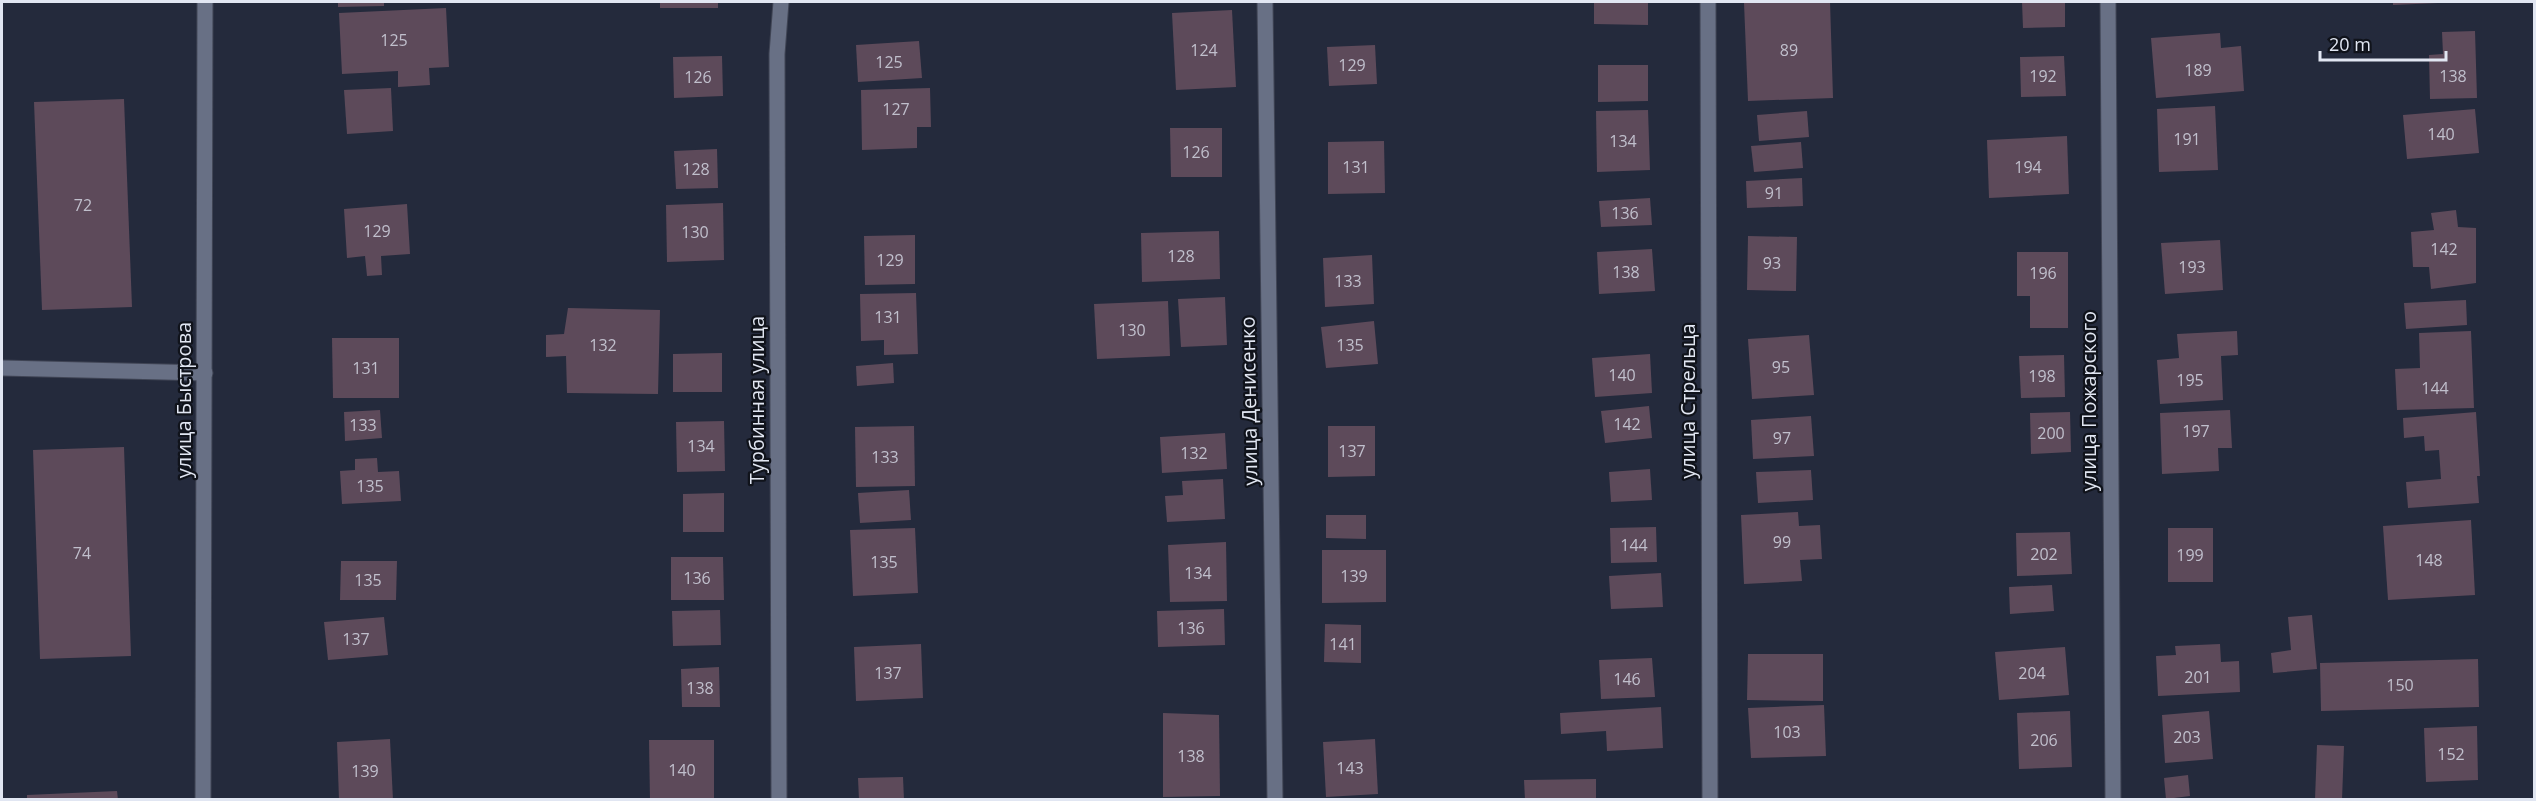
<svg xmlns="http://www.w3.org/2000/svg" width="2536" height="801" viewBox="0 0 2536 801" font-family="'Open Sans',sans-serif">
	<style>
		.building { fill: #5d4a5a }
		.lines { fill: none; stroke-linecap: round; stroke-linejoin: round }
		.service-casing { stroke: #404555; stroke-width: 17 }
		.minor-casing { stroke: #404555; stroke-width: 17 }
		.service { stroke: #687085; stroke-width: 15 }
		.minor { stroke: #687085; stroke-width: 15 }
		.labels { text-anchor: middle; stroke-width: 4.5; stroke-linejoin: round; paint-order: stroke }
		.number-label { font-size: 16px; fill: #c0bfcc }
		.street-label { font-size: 20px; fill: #e1e6f2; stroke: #10131b }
	</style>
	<rect width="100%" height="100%" fill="#242a3c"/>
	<g class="building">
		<path d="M 338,2 L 384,2 L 384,6 L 338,7 Z"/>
		<rect x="660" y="2" width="58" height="6"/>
		<path d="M 1594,2 L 1648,2 L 1648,25 L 1594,24 Z"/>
		<path d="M 1797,2 L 1830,2 L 1833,98 L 1748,101 L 1744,3 Z"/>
		<path d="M 2022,2 L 2065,2 L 2065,27 L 2023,28 Z"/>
		<path d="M 2393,2 L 2438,2 L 2438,3 L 2393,5 Z"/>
		<path d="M 446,8 L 449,67 L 429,68 L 430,85 L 398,87 L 398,71 L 342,74 L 339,13 Z"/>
		<path d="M 1232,10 L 1236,87 L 1176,90 L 1172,13 Z"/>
		<path d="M 2475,31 L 2477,98 L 2430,99 L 2429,55 L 2443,54 L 2442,32 Z"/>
		<path d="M 2220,33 L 2221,48 L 2241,46 L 2244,91 L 2156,98 L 2151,38 Z"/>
		<path d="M 919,41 L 922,78 L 858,82 L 856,45 Z"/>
		<path d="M 1375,45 L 1377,84 L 1329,86 L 1327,47 Z"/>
		<path d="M 722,56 L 723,96 L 674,98 L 673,57 Z"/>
		<path d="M 2064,56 L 2066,96 L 2021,97 L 2020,57 Z"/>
		<path d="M 1598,65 L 1648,65 L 1648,101 L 1598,102 Z"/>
		<path d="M 391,88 L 393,131 L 347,134 L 344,90 Z"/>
		<path d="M 930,88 L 931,127 L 917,127 L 917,148 L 862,150 L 861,90 Z"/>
		<path d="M 124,99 L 132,307 L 42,310 L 34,102 Z"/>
		<path d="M 2215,106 L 2218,170 L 2159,172 L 2157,109 Z"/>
		<path d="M 2475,109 L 2479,153 L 2407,159 L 2403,115 Z"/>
		<path d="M 1648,110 L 1650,170 L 1597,172 L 1596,111 Z"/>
		<path d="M 1807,111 L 1809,137 L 1759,141 L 1757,115 Z"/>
		<path d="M 1170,128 L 1222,128 L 1222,177 L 1171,177 Z"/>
		<path d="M 2067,136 L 2069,194 L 1989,198 L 1987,140 Z"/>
		<path d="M 1384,141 L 1385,193 L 1328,194 L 1328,142 Z"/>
		<path d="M 1801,142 L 1803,168 L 1754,172 L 1751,146 Z"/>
		<path d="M 717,149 L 718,188 L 676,189 L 674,151 Z"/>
		<path d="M 1802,178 L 1803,206 L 1747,208 L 1746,181 Z"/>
		<path d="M 1650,198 L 1652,225 L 1601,227 L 1599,201 Z"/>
		<path d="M 723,203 L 724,260 L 667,262 L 666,205 Z"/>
		<path d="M 407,204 L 410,254 L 381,256 L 382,275 L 367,276 L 365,256 L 347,258 L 344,209 Z"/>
		<path d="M 2456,210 L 2458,227 L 2476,228 L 2476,283 L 2431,289 L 2429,267 L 2413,267 L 2411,232 L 2434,230 L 2431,213 Z"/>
		<path d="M 1219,231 L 1220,279 L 1142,282 L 1141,233 Z"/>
		<path d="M 915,235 L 915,284 L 865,285 L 864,236 Z"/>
		<path d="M 1748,236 L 1797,237 L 1796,291 L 1747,290 Z"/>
		<path d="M 2220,240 L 2223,290 L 2165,294 L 2161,243 Z"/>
		<path d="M 1652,249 L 1655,291 L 1599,294 L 1597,252 Z"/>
		<path d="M 2017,252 L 2068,252 L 2068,328 L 2030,328 L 2030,296 L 2017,296 Z"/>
		<path d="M 1372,255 L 1374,304 L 1325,307 L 1323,258 Z"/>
		<path d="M 916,293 L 918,354 L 884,355 L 884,340 L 861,341 L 860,294 Z"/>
		<path d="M 1225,297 L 1227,345 L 1181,347 L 1178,299 Z"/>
		<path d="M 2466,300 L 2467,325 L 2406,329 L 2404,303 Z"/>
		<path d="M 1168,301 L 1170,356 L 1097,359 L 1094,304 Z"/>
		<path d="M 568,308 L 660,310 L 658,394 L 567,393 L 566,356 L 546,357 L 546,335 L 564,334 Z"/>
		<path d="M 1374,321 L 1378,364 L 1326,368 L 1321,327 Z"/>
		<path d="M 2237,331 L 2238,355 L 2221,356 L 2223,400 L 2160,404 L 2157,360 L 2179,358 L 2177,334 Z"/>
		<path d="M 2471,331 L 2474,408 L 2397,410 L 2395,369 L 2420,368 L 2419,333 Z"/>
		<path d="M 1809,335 L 1814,395 L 1752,399 L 1748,339 Z"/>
		<path d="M 332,338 L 399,338 L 399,398 L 333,398 Z"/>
		<path d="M 722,353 L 722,392 L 673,392 L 673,354 Z"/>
		<path d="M 1650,354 L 1652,393 L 1595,397 L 1592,358 Z"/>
		<path d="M 2064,355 L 2065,397 L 2021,398 L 2019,356 Z"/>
		<path d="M 893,363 L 894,383 L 857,386 L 856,366 Z"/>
		<path d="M 1649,406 L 1652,438 L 1605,443 L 1601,411 Z"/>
		<path d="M 380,410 L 382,438 L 345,441 L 344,412 Z"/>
		<path d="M 2230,410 L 2232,448 L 2218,448 L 2219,471 L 2162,474 L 2160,413 Z"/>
		<path d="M 2070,412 L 2071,452 L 2031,454 L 2030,413 Z"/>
		<path d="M 2476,412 L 2480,476 L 2477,476 L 2479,503 L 2408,508 L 2406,482 L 2441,479 L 2439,450 L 2425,451 L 2424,436 L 2404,438 L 2403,418 Z"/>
		<path d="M 1811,416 L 1814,456 L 1753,459 L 1751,420 Z"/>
		<path d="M 724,421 L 725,471 L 677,472 L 676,422 Z"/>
		<path d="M 914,426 L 915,486 L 856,487 L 855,427 Z"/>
		<path d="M 1328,426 L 1375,426 L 1375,476 L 1328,477 Z"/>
		<path d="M 1225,433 L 1227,469 L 1162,473 L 1160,437 Z"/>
		<path d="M 124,447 L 131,656 L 40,659 L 33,450 Z"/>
		<path d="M 377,458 L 378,472 L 399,471 L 401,501 L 342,504 L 340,471 L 355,470 L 355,459 Z"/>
		<path d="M 1650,469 L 1652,500 L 1611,502 L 1609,472 Z"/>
		<path d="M 1811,470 L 1813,500 L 1758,503 L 1756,472 Z"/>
		<path d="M 1223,479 L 1225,519 L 1167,522 L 1165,496 L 1183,495 L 1182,481 Z"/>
		<path d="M 909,490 L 911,520 L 860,523 L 858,493 Z"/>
		<path d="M 724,493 L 724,532 L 683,532 L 683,494 Z"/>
		<path d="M 1798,512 L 1799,526 L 1820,525 L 1822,559 L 1800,560 L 1802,581 L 1744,584 L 1741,515 Z"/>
		<path d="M 1326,515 L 1366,515 L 1366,539 L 1326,538 Z"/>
		<path d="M 2471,520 L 2475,595 L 2388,600 L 2383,526 Z"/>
		<path d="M 1656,527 L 1657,562 L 1611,563 L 1610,528 Z"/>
		<path d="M 915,528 L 918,593 L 853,596 L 850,530 Z"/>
		<rect x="2168" y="528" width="45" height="54"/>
		<path d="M 2070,532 L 2072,574 L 2017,576 L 2016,533 Z"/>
		<path d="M 1226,542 L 1227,601 L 1170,602 L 1168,545 Z"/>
		<path d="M 1322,550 L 1386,550 L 1386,602 L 1322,603 Z"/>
		<path d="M 671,557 L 723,557 L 724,600 L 671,600 Z"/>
		<path d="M 341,561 L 397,561 L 396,600 L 340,600 Z"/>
		<path d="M 1661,573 L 1663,607 L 1611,609 L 1609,576 Z"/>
		<path d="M 2052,585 L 2054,611 L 2010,614 L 2009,587 Z"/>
		<path d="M 1224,609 L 1225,645 L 1158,647 L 1157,611 Z"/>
		<path d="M 720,610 L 721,645 L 673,646 L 672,611 Z"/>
		<path d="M 2312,615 L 2317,669 L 2273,673 L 2271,653 L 2291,650 L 2288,617 Z"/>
		<path d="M 384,617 L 388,655 L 328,660 L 324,622 Z"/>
		<path d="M 1325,624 L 1361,625 L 1361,663 L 1324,662 Z"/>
		<path d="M 921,644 L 923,698 L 856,701 L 854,647 Z"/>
		<path d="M 2220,644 L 2221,662 L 2239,661 L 2240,692 L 2158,696 L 2156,656 L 2176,655 L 2175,646 Z"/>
		<path d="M 2065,647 L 2069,695 L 1999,700 L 1995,652 Z"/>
		<path d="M 1748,654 L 1823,654 L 1823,701 L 1747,700 Z"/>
		<path d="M 1652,658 L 1655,697 L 1601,699 L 1599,660 Z"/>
		<path d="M 2478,659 L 2479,707 L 2321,711 L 2320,663 Z"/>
		<path d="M 719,667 L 720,707 L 682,707 L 681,669 Z"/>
		<path d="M 1824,705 L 1826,756 L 1751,758 L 1748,708 Z"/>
		<path d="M 1661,707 L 1663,748 L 1607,751 L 1606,731 L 1561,734 L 1560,713 Z"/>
		<path d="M 2070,711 L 2072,767 L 2019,769 L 2017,713 Z"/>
		<path d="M 2209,711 L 2213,759 L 2165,763 L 2162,715 Z"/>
		<path d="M 1163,713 L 1219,715 L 1220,796 L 1163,797 Z"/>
		<path d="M 2477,726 L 2478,780 L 2426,782 L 2424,728 Z"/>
		<path d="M 390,739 L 393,800 L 339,800 L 337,742 Z"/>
		<path d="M 1375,739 L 1378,794 L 1326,797 L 1323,742 Z"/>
		<path d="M 649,740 L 714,740 L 714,800 L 650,800 Z"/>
		<path d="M 2317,745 L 2344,746 L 2342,800 L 2315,800 Z"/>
		<path d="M 2188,775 L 2190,796 L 2166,799 L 2164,778 Z"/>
		<path d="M 903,777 L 904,800 L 859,800 L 858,778 Z"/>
		<path d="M 1596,779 L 1596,800 L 1525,800 L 1524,780 Z"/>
		<path d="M 117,791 L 118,800 L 27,800 L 27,795 Z"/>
	</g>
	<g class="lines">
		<g class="service-casing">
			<path id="service" d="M 2,368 L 205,373"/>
		</g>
		<g class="minor-casing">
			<g id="minor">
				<path d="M 1265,2 L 1275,800"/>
				<path d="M 1708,2 L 1710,800"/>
				<path d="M 2108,2 L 2113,800"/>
				<path d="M 203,800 L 205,2"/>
				<path d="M 779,800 L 777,54 L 781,2"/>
			</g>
		</g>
		<use href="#service" class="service"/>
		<use href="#minor" class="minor"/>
	</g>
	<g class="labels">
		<g class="number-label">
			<text x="394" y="46">125</text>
			<text x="1204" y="56">124</text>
			<text x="1789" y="56">89</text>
			<text x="889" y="68">125</text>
			<text x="1352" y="71">129</text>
			<text x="2198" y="76">189</text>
			<text x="2043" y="82">192</text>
			<text x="2453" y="82">138</text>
			<text x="698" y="83">126</text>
			<text x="896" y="115">127</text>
			<text x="2441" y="140">140</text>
			<text x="2187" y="145">191</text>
			<text x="1623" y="147">134</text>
			<text x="1196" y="158">126</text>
			<text x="1356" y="173">131</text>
			<text x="2028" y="173">194</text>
			<text x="696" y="175">128</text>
			<text x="1774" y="199">91</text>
			<text x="83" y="211">72</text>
			<text x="1625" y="219">136</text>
			<text x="377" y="237">129</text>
			<text x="695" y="238">130</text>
			<text x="2444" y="255">142</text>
			<text x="1181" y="262">128</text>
			<text x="890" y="266">129</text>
			<text x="1772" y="269">93</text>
			<text x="2192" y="273">193</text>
			<text x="1626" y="278">138</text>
			<text x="2043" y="279">196</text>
			<text x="1348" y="287">133</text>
			<text x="888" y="323">131</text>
			<text x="1132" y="336">130</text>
			<text x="603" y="351">132</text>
			<text x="1350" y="351">135</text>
			<text x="1781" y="373">95</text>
			<text x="366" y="374">131</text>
			<text x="1622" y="381">140</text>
			<text x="2042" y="382">198</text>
			<text x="2190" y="386">195</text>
			<text x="2435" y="394">144</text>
			<text x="1627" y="430">142</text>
			<text x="363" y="431">133</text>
			<text x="2196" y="437">197</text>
			<text x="2051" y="439">200</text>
			<text x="1782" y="444">97</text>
			<text x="701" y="452">134</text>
			<text x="1352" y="457">137</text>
			<text x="1194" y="459">132</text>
			<text x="885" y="463">133</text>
			<text x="370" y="492">135</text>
			<text x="1782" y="548">99</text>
			<text x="1634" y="551">144</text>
			<text x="82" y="559">74</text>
			<text x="2044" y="560">202</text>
			<text x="2190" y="561">199</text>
			<text x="2429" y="566">148</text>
			<text x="884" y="568">135</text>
			<text x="1198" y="579">134</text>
			<text x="1354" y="582">139</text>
			<text x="697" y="584">136</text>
			<text x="368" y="586">135</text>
			<text x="1191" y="634">136</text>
			<text x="356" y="645">137</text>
			<text x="1343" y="650">141</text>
			<text x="888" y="679">137</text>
			<text x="2032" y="679">204</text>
			<text x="2198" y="683">201</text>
			<text x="1627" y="685">146</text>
			<text x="2400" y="691">150</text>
			<text x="700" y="694">138</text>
			<text x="1787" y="738">103</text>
			<text x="2187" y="743">203</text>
			<text x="2044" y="746">206</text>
			<text x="2451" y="760">152</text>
			<text x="1191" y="762">138</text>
			<text x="1350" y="774">143</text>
			<text x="682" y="776">140</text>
			<text x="365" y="777">139</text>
		</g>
		<g class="street-label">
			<text transform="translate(184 400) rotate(-90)" y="7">улица Быстрова</text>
			<text transform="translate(757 400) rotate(-90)" y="7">Турбинная улица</text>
			<text transform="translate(1249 401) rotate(-91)" y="7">улица Денисенко</text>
			<text transform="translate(1688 401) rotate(-90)" y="7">улица Стрельца</text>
			<text transform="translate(2089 401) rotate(-90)" y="7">улица Пожарского</text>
		</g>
	</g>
	<rect width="2536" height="801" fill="none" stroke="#e1e6f2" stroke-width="6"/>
	<path d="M2320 51v9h126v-9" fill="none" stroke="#e1e6f2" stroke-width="3"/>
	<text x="2329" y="51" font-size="18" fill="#e1e6f2" stroke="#10131b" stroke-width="4.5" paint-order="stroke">20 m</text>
</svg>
